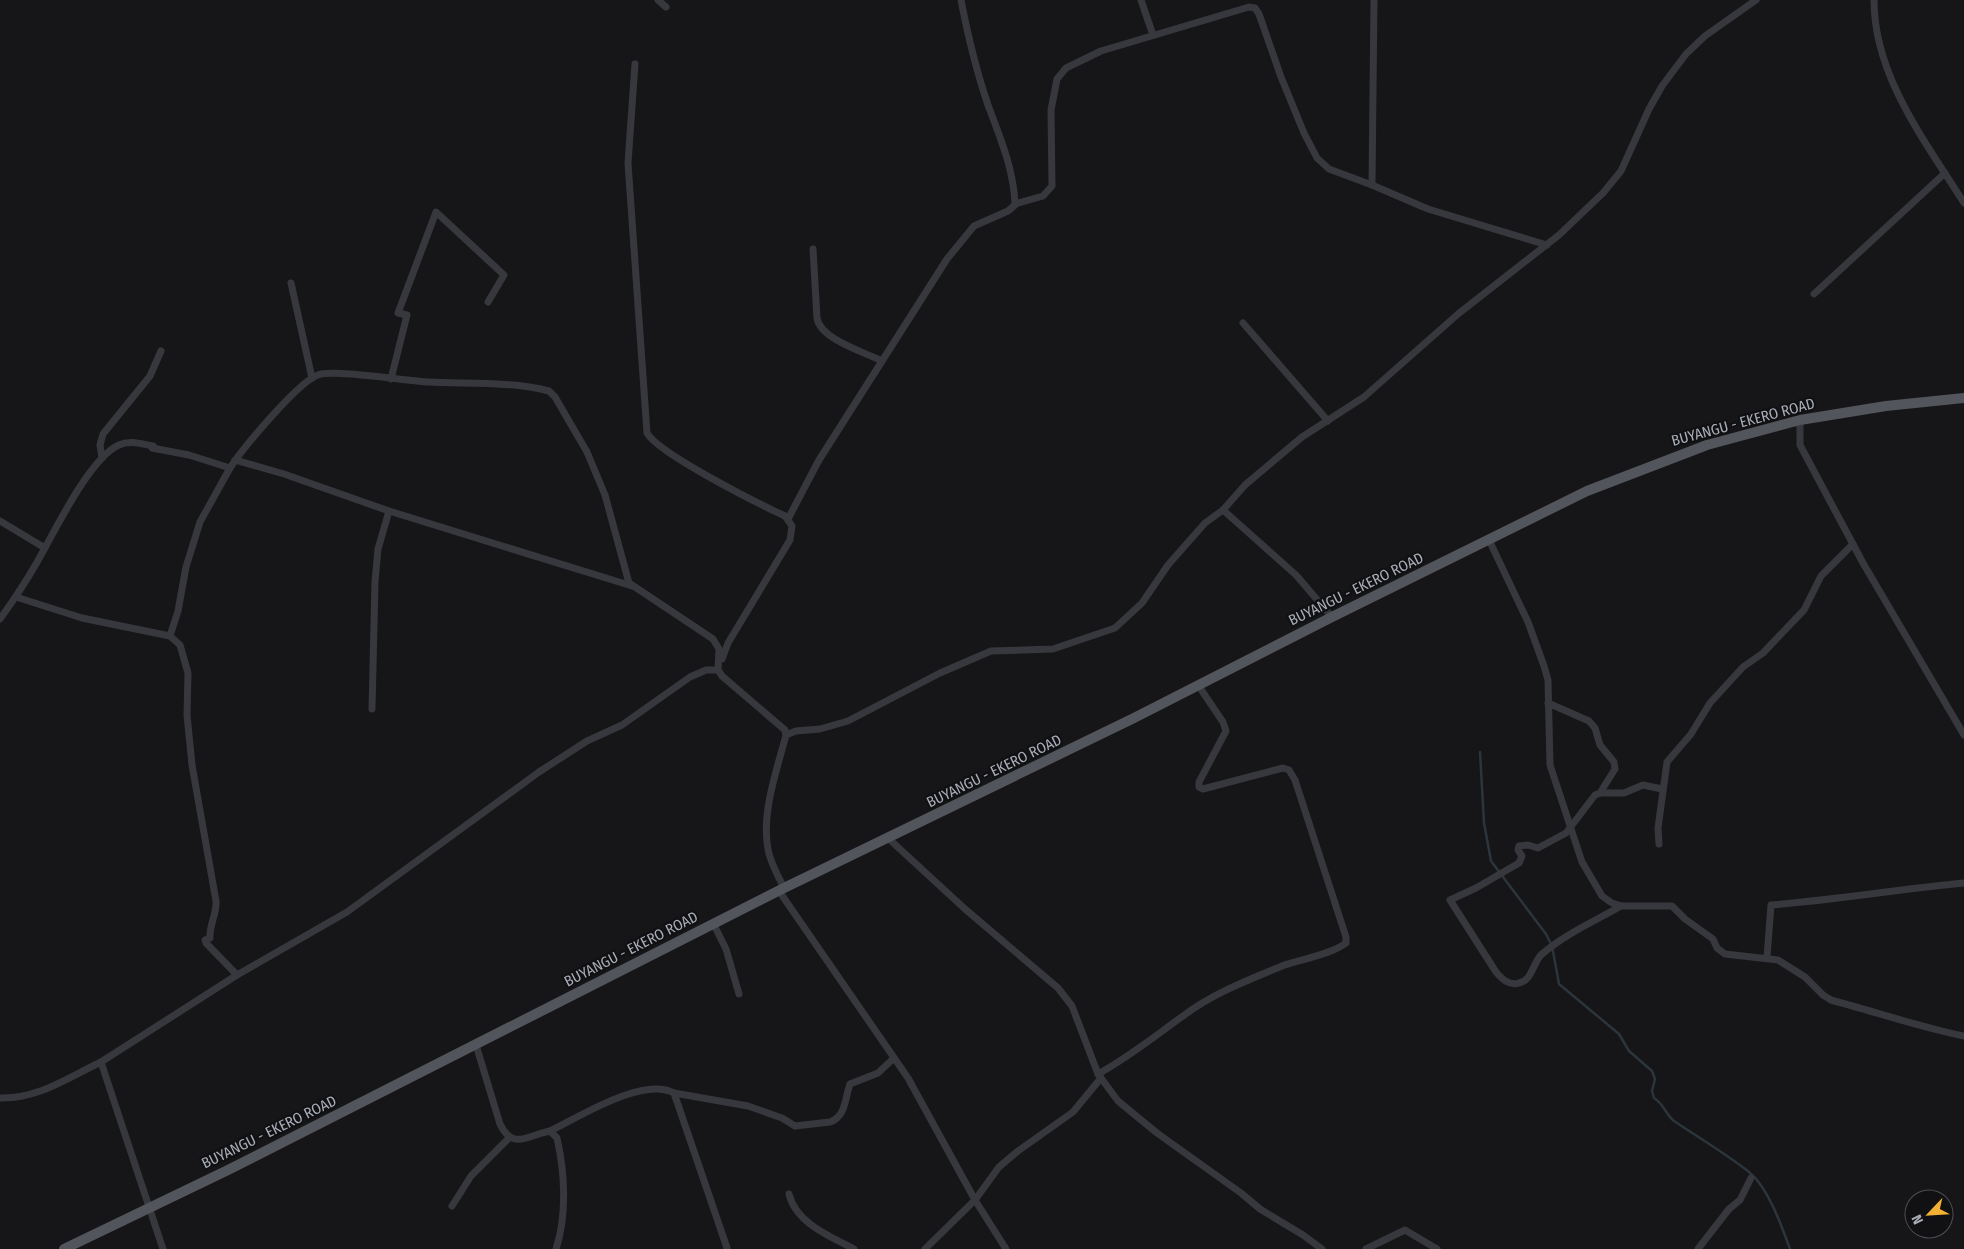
<svg xmlns="http://www.w3.org/2000/svg" width="1964" height="1249" viewBox="0 0 1964 1249" font-family="'Fira Sans Condensed',sans-serif">
	<style>
		.lines { fill: none; stroke-linecap: round; stroke-linejoin: round }
		.stream { stroke: #2c353c; stroke-width: 2.5 }
		.street { stroke: #37383d; stroke-width: 7 }
		.primary { stroke: #53555c; stroke-width: 10 }
		.labels { text-anchor: middle; stroke-width: 4.5; stroke-linejoin: round; paint-order: stroke }
		.street-label { font-size: 15px; fill: #a8adb8; stroke: #111113 }
	</style>
	<rect width="100%" height="100%" fill="#161618"/>
	<g class="lines">
		<path class="stream" d="M 1480,752 L 1484,823 L 1491,861 L 1546,934 L 1552,946 L 1559,984 L 1619,1034 L 1629,1051 L 1652,1071 L 1655,1079 L 1652,1091 L 1654,1098 C 1664,1104 1666,1115 1674,1121 C 1699,1138 1725,1153 1749,1172 C 1768,1187 1782,1227 1790,1249"/>
		<g class="street">
			<path d="M 658,0 L 666,7"/>
			<path d="M 1141,0 L 1153,35"/>
			<path d="M 1374,0 L 1372,185 L 1428,209 L 1547,245"/>
			<path d="M 1874,0 C 1874,76 1925,141 1964,203"/>
			<path d="M 635,64 L 628,163 L 647,433 C 659,454 759,504 785,516 L 792,526 L 790,540 L 728,643 L 722,659"/>
			<path d="M 1015,204 L 1043,196 L 1052,186 L 1051,110 L 1057,79 L 1066,68 L 1101,51 L 1249,7 L 1255,8 L 1259,14 L 1281,77 L 1304,133 L 1317,158 L 1329,169 L 1372,185"/>
			<path d="M 813,249 L 817,318 C 820,339 864,352 882,361"/>
			<path d="M 291,283 L 312,378"/>
			<path d="M 1814,294 L 1945,173"/>
			<path d="M 1243,323 L 1328,421"/>
			<path d="M 391,379 L 407,315 L 398,313 L 436,212 L 504,275 L 488,302"/>
			<path d="M 1800,420 L 1800,445 L 1863,563 L 1964,735"/>
			<path d="M 102,458 L 100,445 L 103,434 L 150,376 L 161,351"/>
			<path d="M 235,460 L 284,474 L 389,511 L 378,549 L 375,582 L 372,709"/>
			<path d="M 230,468 L 200,522 L 186,567 L 178,611 L 170,636 L 180,645 L 188,673 L 187,715 L 192,765 L 216,901 C 217,914 209,925 210,938 L 205,940 L 206,943 L 237,975"/>
			<path d="M 1223,510 L 1296,575 L 1332,617"/>
			<path d="M 389,511 L 632,586"/>
			<path d="M 788,519 L 819,460 L 947,259 L 974,226 L 1008,211 L 1015,205 C 1014,170 1000,137 988,105 C 976,70 968,36 961,0"/>
			<path d="M 0,521 L 45,548"/>
			<path d="M 1489,540 L 1528,622 L 1544,666 L 1548,680 L 1550,765 L 1582,862 L 1602,896 L 1612,903 L 1621,906 L 1672,906 L 1685,919 L 1713,939 L 1717,948 L 1725,954 L 1778,960 L 1805,977 L 1823,995 L 1831,1000 C 1876,1012 1919,1027 1964,1036"/>
			<path d="M 16,597 L 82,618 L 170,636"/>
			<path d="M 0,619 C 13,601 25,583 36,564 C 53,535 89,458 119,445 C 130,440 141,444 153,446 L 152,448 L 189,455 L 230,468 C 243,448 298,382 318,375 C 334,369 406,381 428,382 C 468,384 509,381 549,391 L 555,397 L 587,452 L 605,495 L 629,583 L 713,639 L 719,649 L 718,670 L 722,676 L 785,730 L 786,735 C 777,770 761,813 768,849 C 770,862 778,876 784,888"/>
			<path d="M 1548,703 L 1589,721 L 1595,728 L 1600,745 L 1614,762 L 1615,769 L 1600,793"/>
			<path d="M 786,735 L 796,731 L 820,729 L 848,721 L 940,673 L 991,651 L 1053,649 L 1115,628 L 1142,603 L 1168,565 L 1205,523 L 1223,510 L 1245,485 L 1302,437 L 1364,397 L 1458,314 L 1559,235 L 1603,193 L 1621,171 L 1649,109 L 1662,86 L 1686,54 L 1705,36 L 1756,0"/>
			<path d="M 889,839 L 965,909 L 1058,988 L 1072,1006 L 1098,1074 L 1118,1101 L 1157,1133 L 1241,1193 L 1260,1209 L 1303,1235 L 1322,1249"/>
			<path d="M 1659,844 L 1658,828 L 1667,762 L 1691,734 L 1710,703 L 1743,667 L 1763,653 L 1804,610 L 1821,576 L 1853,544"/>
			<path d="M 779,891 L 908,1078 L 975,1200 L 1006,1249"/>
			<path d="M 1621,906 C 1595,921 1565,934 1542,954 C 1533,962 1532,981 1519,983 C 1509,986 1502,979 1496,972 L 1450,900 L 1476,888 L 1519,863 L 1522,856 L 1518,850 L 1519,846 L 1528,845 L 1538,848 L 1566,833 L 1595,795 L 1600,793 L 1624,793 L 1643,785 L 1662,789"/>
			<path d="M 714,925 L 726,949 L 739,994"/>
			<path d="M 1767,957 L 1771,905 C 1836,900 1899,889 1964,883"/>
			<path d="M 476,1045 L 500,1124 C 513,1151 528,1135 550,1131 L 557,1138 C 565,1173 567,1215 556,1249"/>
			<path d="M 101,1062 L 237,975 L 347,912 L 539,772 L 587,741 L 622,725 L 690,677 L 706,670 L 718,670"/>
			<path d="M 1098,1074 C 1129,1057 1155,1036 1183,1016 C 1212,994 1248,980 1282,966 C 1299,960 1332,954 1346,943 L 1346,937 L 1295,780 L 1289,770 L 1283,768 L 1203,789 L 1199,787 L 1199,782 L 1226,731 L 1223,722 L 1198,685"/>
			<path d="M 674,1093 L 748,1106 L 782,1118 L 795,1126 L 830,1122 C 846,1117 845,1097 850,1084 L 878,1073 L 894,1058"/>
			<path d="M 0,1098 C 38,1099 67,1078 101,1062 L 163,1249"/>
			<path d="M 550,1131 C 579,1117 643,1076 674,1093 L 727,1248"/>
			<path d="M 789,1194 C 796,1223 829,1236 854,1249"/>
			<path d="M 452,1206 L 471,1176 L 510,1137"/>
			<path d="M 925,1249 L 975,1200 L 999,1167 L 1018,1151 L 1073,1112 L 1101,1078"/>
			<path d="M 1366,1249 L 1405,1230 L 1437,1249"/>
			<path d="M 1698,1249 L 1729,1209 L 1740,1200 L 1751,1178"/>
		</g>
		<path class="primary" d="M 64,1249 L 228,1170 L 784,888 L 1134,718 L 1332,617 L 1587,491 L 1707,445 L 1800,420 L 1886,406 L 1964,398"/>
	</g>
	<g class="labels">
		<g class="street-label">
			<text transform="translate(1743 422) rotate(-15)" y="5">BUYANGU - EKERO ROAD</text>
			<text transform="translate(1356 589) rotate(-26)" y="5">BUYANGU - EKERO ROAD</text>
			<text transform="translate(994 771) rotate(-26)" y="5">BUYANGU - EKERO ROAD</text>
			<text transform="translate(631 949) rotate(-27)" y="5">BUYANGU - EKERO ROAD</text>
			<text transform="translate(269 1132) rotate(-26)" y="5">BUYANGU - EKERO ROAD</text>
		</g>
	</g>
	<g transform="translate(1929 1214) rotate(245)"><circle r="24" fill="#111113" stroke="#4d4f55"/>
	<path d="M0-4L9 19L0 12L-9 19Z" fill="#f2b134"/>
	<text y="-8" font-size="14" font-weight="bold" text-anchor="middle" fill="#a8adb8">N</text>
	</g>
</svg>
